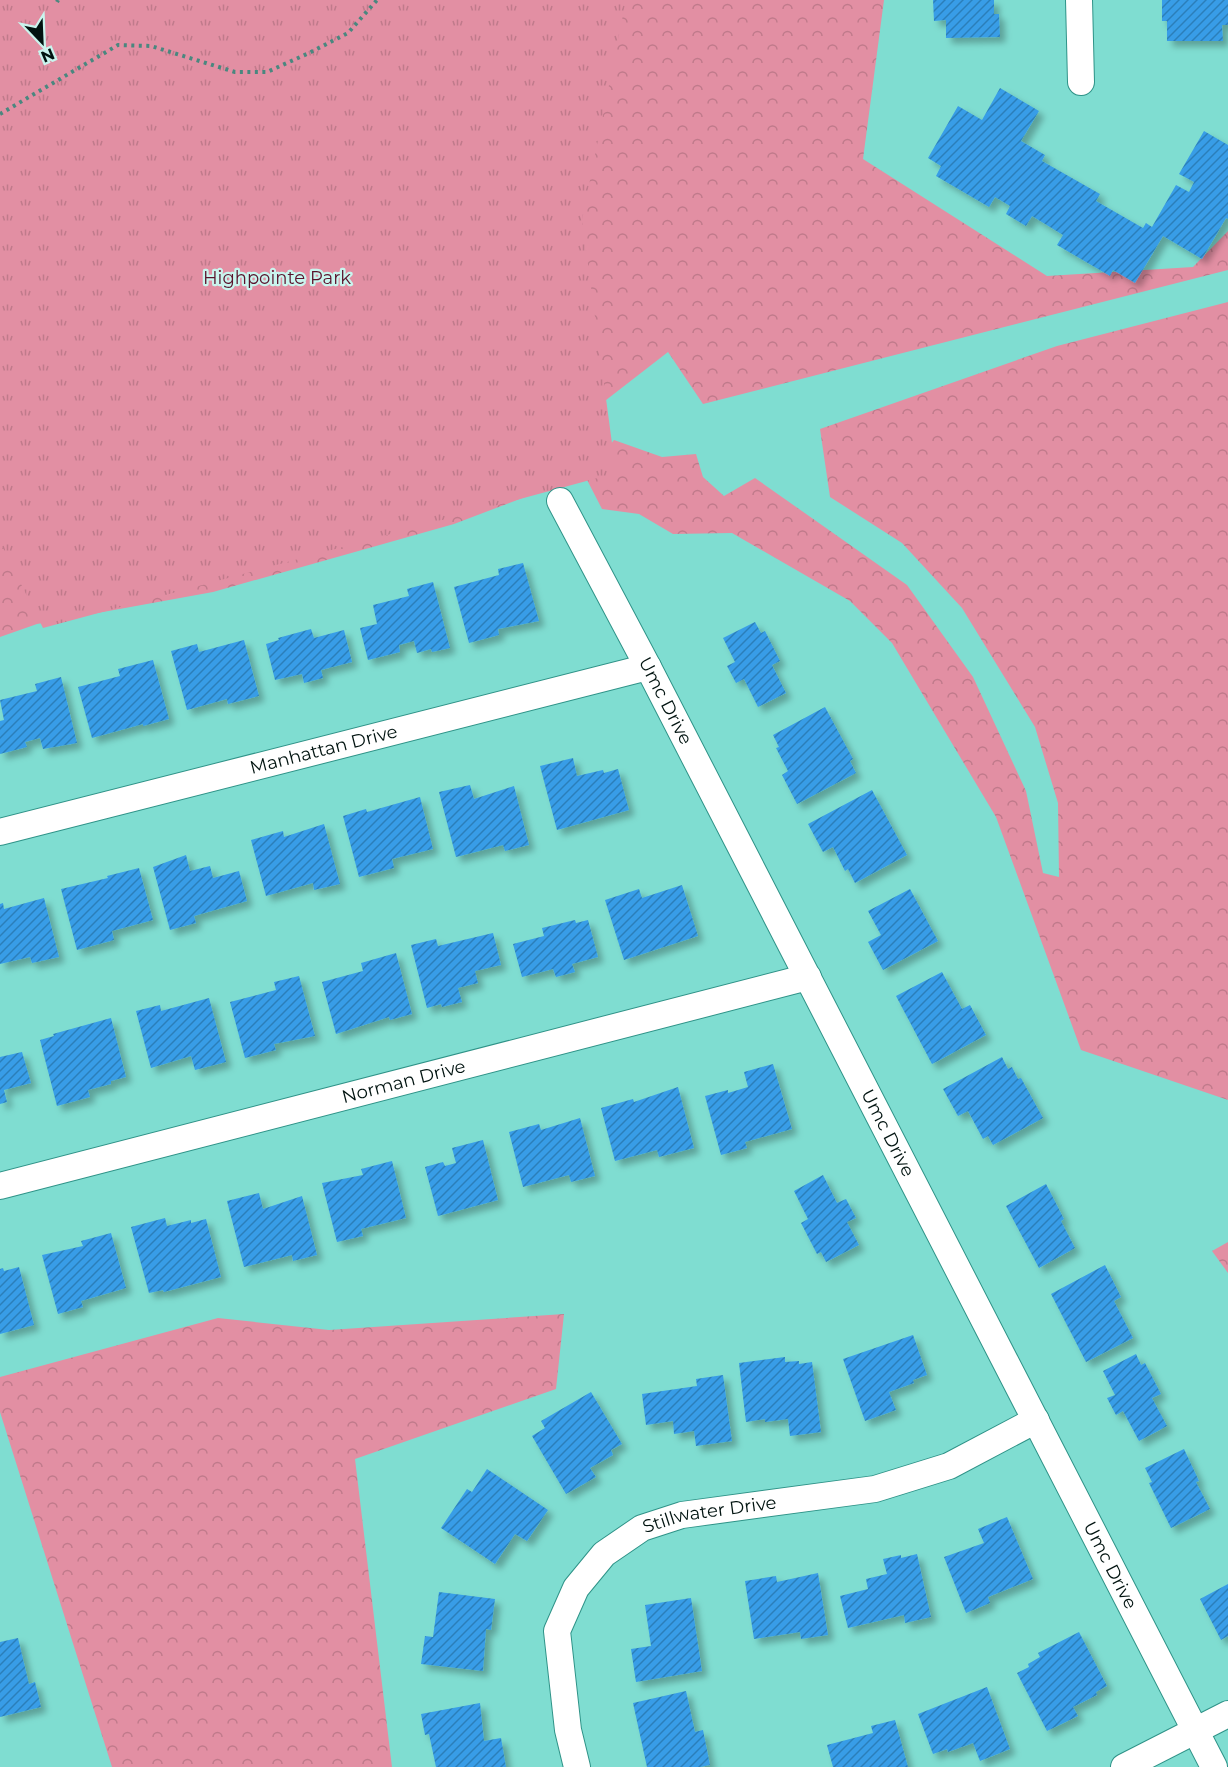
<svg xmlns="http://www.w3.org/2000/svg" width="1228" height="1767" viewBox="0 0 1228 1767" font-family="Montserrat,sans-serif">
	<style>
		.forest { fill: url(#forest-crowns) }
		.park { fill: url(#park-tufts) }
		.building { fill: url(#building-hatch); filter: url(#shadow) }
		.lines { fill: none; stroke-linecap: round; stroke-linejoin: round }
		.minor-casing { stroke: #2f9388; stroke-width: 28 }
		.path { stroke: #4a877f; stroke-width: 4; stroke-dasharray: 3 4.5; stroke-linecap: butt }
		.minor { stroke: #fff; stroke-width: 26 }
		.labels { text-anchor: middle; stroke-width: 4.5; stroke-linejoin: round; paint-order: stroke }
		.park-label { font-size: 18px; fill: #59122b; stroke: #c9f5ee }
		.street-label { font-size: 18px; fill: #011310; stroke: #c9f5ee }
	</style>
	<defs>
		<pattern id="forest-crowns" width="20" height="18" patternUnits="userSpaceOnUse" patternTransform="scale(1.5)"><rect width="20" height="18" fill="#e28fa3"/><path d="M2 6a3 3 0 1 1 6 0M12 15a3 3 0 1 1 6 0" fill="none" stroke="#c07a8b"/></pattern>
		<pattern id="park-tufts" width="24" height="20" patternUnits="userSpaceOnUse" patternTransform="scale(1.5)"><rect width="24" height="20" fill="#e28fa3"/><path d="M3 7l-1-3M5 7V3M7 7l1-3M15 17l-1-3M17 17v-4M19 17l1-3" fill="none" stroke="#c07a8b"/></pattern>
		<pattern id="building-hatch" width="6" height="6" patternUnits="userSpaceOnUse" patternTransform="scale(1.5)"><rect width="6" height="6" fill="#379de7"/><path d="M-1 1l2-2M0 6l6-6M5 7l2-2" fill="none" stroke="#2c7fba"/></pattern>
		<filter id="shadow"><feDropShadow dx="5.5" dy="5.5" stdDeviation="3" flood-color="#0004"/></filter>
	</defs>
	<rect width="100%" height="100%" fill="#7fddd1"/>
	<g class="forest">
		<path d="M 309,0 L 884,0 L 863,159 L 1047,276 L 1193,267 L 1228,231 L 1228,270 L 703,404 L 668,352 L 570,428 L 575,478 L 454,524 L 213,592 L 37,624 L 0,637 L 0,110 Z"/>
		<path d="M 1228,302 L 1228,1100 L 1081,1050 L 996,817 L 892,643 L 850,601 L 732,533 L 673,534 L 639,514 L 602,509 L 585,476 L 614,440 L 662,457 L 696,454 L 703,477 L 724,496 L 755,478 L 907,585 L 973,677 L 1026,791 L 1043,873 L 1059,877 L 1058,803 L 1035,727 L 962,608 L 902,543 L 830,497 L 820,429 L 1057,346 Z"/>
		<path d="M 1228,1242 L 1228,1273 L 1212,1251 Z"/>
		<path d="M 564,1314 L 556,1389 L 355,1459 L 392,1767 L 112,1767 L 0,1412 L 0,1377 L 218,1318 L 329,1330 Z"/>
	</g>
	<path class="park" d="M 0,0 L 626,0 L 582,220 L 616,473 L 43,628 L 0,542 Z"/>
	<g class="building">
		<path d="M 933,0 L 994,0 L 994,14 L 999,14 L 1000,37 L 946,38 L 946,20 L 934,21 Z"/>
		<path d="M 1162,0 L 1228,0 L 1228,25 L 1222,25 L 1223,41 L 1167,41 L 1167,21 L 1162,21 Z"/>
		<path d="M 1000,88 L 1039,111 L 1021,141 L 1045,155 L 1042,161 L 1100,194 L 1096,201 L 1143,228 L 1146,223 L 1152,227 L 1176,185 L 1189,192 L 1194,182 L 1179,174 L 1204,131 L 1228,145 L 1228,219 L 1226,218 L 1202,259 L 1163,236 L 1135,283 L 1113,270 L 1110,276 L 1057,245 L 1063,235 L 1032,216 L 1026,226 L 1006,214 L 1010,206 L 995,197 L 989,207 L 936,176 L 941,166 L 928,158 L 958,106 L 982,120 Z"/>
		<path d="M 523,563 L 539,621 L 498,629 L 499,635 L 469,643 L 454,587 L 499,575 L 498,569 Z"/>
		<path d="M 433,582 L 450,648 L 432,652 L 431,649 L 417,653 L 414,641 L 399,645 L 400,652 L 368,660 L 360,628 L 377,624 L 373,605 L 409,596 L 407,589 Z"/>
		<path d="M 755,622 L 761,633 L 765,631 L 780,661 L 772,665 L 786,693 L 758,707 L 744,679 L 736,683 L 727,666 L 735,662 L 723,638 Z"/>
		<path d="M 311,629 L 314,638 L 344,630 L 352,662 L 321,670 L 323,678 L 304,683 L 302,674 L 275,680 L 266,644 L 279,640 L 278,638 Z"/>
		<path d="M 244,640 L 259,696 L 228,704 L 227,699 L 187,710 L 171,651 L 197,644 L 199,652 Z"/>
		<path d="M 153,660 L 169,719 L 143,726 L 143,724 L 92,738 L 78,687 L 120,676 L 118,669 Z"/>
		<path d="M 61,677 L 77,743 L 43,749 L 40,738 L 25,742 L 27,747 L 0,754 L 0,721 L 4,720 L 0,700 L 37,691 L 35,684 Z"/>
		<path d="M 825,707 L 853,759 L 850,761 L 856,773 L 797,804 L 782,775 L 788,771 L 776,748 L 779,747 L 773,735 Z"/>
		<path d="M 573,758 L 577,776 L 603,770 L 604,773 L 618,769 L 629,810 L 557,830 L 540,766 Z"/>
		<path d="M 470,785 L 474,799 L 514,786 L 529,845 L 505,851 L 503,845 L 456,857 L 439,792 Z"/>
		<path d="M 872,790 L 907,855 L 855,883 L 848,869 L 845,871 L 833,847 L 823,852 L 808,824 Z"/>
		<path d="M 420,797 L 433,849 L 392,859 L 394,868 L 359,877 L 343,816 L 366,809 L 367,812 Z"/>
		<path d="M 324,824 L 340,884 L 314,890 L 313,883 L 266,896 L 251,840 L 283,831 L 284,837 Z"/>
		<path d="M 186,855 L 190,871 L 210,866 L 213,878 L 239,871 L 247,901 L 194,916 L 196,923 L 170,930 L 153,867 Z"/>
		<path d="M 139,868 L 153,920 L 112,931 L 114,940 L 77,950 L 61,889 L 108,878 L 107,876 Z"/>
		<path d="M 682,885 L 698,936 L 624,960 L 605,900 L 639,889 L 642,898 Z"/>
		<path d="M 910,889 L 938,941 L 883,970 L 868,942 L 881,935 L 868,911 Z"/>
		<path d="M 44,898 L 59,957 L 32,963 L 30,957 L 0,964 L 0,904 L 3,903 L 4,909 Z"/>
		<path d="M 575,920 L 576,923 L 588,920 L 598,957 L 572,964 L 575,972 L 556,977 L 553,969 L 522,977 L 513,944 L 544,936 L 542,928 Z"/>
		<path d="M 493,933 L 501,965 L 475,971 L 478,983 L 458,988 L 462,1002 L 442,1007 L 441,1004 L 427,1008 L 411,945 L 436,939 L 438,946 Z"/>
		<path d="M 396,953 L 412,1014 L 390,1020 L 389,1017 L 336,1034 L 322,982 L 363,971 L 361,963 Z"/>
		<path d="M 942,972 L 962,1009 L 970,1005 L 986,1035 L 932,1064 L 896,996 Z"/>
		<path d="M 299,976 L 315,1036 L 274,1044 L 276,1050 L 245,1058 L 230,1002 L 276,990 L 274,982 Z"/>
		<path d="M 209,998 L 226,1062 L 195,1070 L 191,1056 L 151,1068 L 136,1011 L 160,1005 L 161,1011 Z"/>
		<path d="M 111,1018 L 126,1077 L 111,1081 L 111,1084 L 88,1090 L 90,1097 L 57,1106 L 40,1040 L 54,1036 L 53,1034 Z"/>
		<path d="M 22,1052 L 31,1083 L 4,1090 L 7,1102 L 0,1104 L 0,1057 Z"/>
		<path d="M 1002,1057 L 1008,1069 L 1012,1067 L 1018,1079 L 1021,1078 L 1043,1118 L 993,1145 L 988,1136 L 983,1139 L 968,1111 L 958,1116 L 943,1089 Z"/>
		<path d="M 773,1064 L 792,1129 L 745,1142 L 747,1148 L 721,1155 L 705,1096 L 728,1090 L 728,1093 L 748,1087 L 744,1072 Z"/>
		<path d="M 678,1087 L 694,1148 L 659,1157 L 657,1150 L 615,1161 L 601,1108 L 633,1099 L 634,1102 Z"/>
		<path d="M 580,1118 L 595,1176 L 571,1182 L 569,1175 L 523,1187 L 509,1132 L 539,1124 L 541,1130 Z"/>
		<path d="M 483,1140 L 498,1200 L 438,1216 L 425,1167 L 443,1162 L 445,1166 L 456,1163 L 452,1148 Z"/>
		<path d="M 392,1161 L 406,1218 L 361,1229 L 363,1236 L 337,1242 L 322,1183 L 363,1175 L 361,1169 Z"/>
		<path d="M 823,1175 L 837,1203 L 846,1199 L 856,1218 L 847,1222 L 859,1245 L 826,1262 L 821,1252 L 817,1254 L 801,1223 L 808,1219 L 794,1191 Z"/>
		<path d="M 1046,1184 L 1064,1219 L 1061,1221 L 1075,1248 L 1039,1268 L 1006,1206 Z"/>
		<path d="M 259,1193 L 263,1209 L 302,1196 L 317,1255 L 293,1261 L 292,1255 L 244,1267 L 227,1201 Z"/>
		<path d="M 165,1218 L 167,1226 L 191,1220 L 191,1223 L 206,1219 L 221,1277 L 164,1292 L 163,1290 L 149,1293 L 131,1227 Z"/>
		<path d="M 111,1233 L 126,1288 L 81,1301 L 83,1307 L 58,1314 L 42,1255 L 83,1246 L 81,1241 Z"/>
		<path d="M 1105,1265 L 1121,1297 L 1114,1301 L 1133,1338 L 1086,1362 L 1051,1294 Z"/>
		<path d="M 19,1267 L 34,1325 L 0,1334 L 0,1269 L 3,1268 L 4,1271 Z"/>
		<path d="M 913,1335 L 927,1375 L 913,1380 L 914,1383 L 889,1392 L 896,1410 L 865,1421 L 843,1359 Z"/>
		<path d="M 1136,1354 L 1141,1365 L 1145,1363 L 1161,1394 L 1152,1398 L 1167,1426 L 1139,1441 L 1123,1411 L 1116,1415 L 1107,1398 L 1115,1395 L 1103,1371 Z"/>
		<path d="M 785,1357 L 785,1362 L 799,1361 L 799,1364 L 812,1362 L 821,1432 L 790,1436 L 788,1419 L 765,1422 L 765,1419 L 746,1422 L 739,1363 Z"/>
		<path d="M 723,1375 L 732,1441 L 696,1446 L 694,1431 L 674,1434 L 673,1421 L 646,1425 L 642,1394 L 697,1386 L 696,1379 Z"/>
		<path d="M 591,1392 L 622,1444 L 611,1450 L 613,1455 L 590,1468 L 596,1477 L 566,1494 L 532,1436 L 545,1428 L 541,1421 Z"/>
		<path d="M 1184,1449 L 1199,1481 L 1196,1482 L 1210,1509 L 1171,1528 L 1149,1483 L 1152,1482 L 1145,1468 Z"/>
		<path d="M 487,1469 L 548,1510 L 527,1541 L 515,1534 L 495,1564 L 441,1528 L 467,1489 L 472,1492 Z"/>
		<path d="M 1007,1517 L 1033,1579 L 988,1597 L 990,1603 L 966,1613 L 944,1557 L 984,1543 L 978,1529 Z"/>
		<path d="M 917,1554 L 931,1617 L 905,1623 L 904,1615 L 848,1628 L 840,1596 L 868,1589 L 866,1579 L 887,1574 L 883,1559 L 901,1555 L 901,1558 Z"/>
		<path d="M 818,1573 L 828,1635 L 801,1639 L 800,1632 L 754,1639 L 745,1581 L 776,1576 L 777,1582 Z"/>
		<path d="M 1228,1584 L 1228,1636 L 1221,1640 L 1200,1599 Z"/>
		<path d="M 439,1592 L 495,1599 L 491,1630 L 486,1629 L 483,1671 L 421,1664 L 425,1636 L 433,1637 Z"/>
		<path d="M 691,1598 L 702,1671 L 636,1682 L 631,1649 L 651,1646 L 645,1605 Z"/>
		<path d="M 1079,1632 L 1107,1686 L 1096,1692 L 1097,1695 L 1073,1707 L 1078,1716 L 1047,1731 L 1017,1673 L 1029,1667 L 1028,1664 L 1040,1657 L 1038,1653 Z"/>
		<path d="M 18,1638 L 29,1684 L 35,1682 L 41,1707 L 0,1717 L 0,1642 Z"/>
		<path d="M 987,1687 L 1010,1749 L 980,1761 L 973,1743 L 948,1752 L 947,1749 L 933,1754 L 918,1714 Z"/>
		<path d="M 686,1691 L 695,1732 L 703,1730 L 710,1765 L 700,1767 L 647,1767 L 633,1703 Z"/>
		<path d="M 480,1703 L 484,1741 L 501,1738 L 506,1767 L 436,1767 L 429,1734 L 425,1735 L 421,1714 Z"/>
		<path d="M 895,1720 L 908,1767 L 833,1767 L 827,1745 L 873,1733 L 871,1726 Z"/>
	</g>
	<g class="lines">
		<g class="minor-casing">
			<g id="minor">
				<path d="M 1079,0 L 1081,82"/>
				<path id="s1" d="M 560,501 L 648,667 L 1214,1767"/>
				<path id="s2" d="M 0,832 L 648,667"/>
				<path id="s3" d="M 0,1186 L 808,977"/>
				<path id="s4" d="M 577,1767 L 568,1730 L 557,1631 L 576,1588 L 604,1554 L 642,1528 L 682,1515 L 875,1489 L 949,1466 L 1036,1420"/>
				<path d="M 1124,1767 L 1228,1714"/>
			</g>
		</g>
		<g class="path">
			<path d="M 57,2 L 58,0"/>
			<path d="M 0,114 L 118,45 L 151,46 L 235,72 L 267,72 L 309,53 L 348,33 L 377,0"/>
		</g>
		<use href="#minor" class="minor"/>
	</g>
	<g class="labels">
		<g class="park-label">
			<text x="277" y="284">Highpointe Park</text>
		</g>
		<g class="street-label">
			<text dy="6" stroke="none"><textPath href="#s1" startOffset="226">Umc Drive</textPath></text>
			<text dy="6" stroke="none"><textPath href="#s2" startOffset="334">Manhattan Drive</textPath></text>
			<text dy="6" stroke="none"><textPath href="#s3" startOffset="417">Norman Drive</textPath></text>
			<text dy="6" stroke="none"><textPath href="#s1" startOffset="712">Umc Drive</textPath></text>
			<text dy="6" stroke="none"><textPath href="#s4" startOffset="344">Stillwater Drive</textPath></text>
			<text dy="6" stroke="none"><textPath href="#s1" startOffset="1198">Umc Drive</textPath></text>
		</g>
	</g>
	<g transform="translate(42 42) rotate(157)" stroke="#c9f5ee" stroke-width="4.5" paint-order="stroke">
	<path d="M0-4.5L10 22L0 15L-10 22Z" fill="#011310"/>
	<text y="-9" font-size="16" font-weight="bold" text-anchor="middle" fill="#011310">N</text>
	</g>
</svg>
